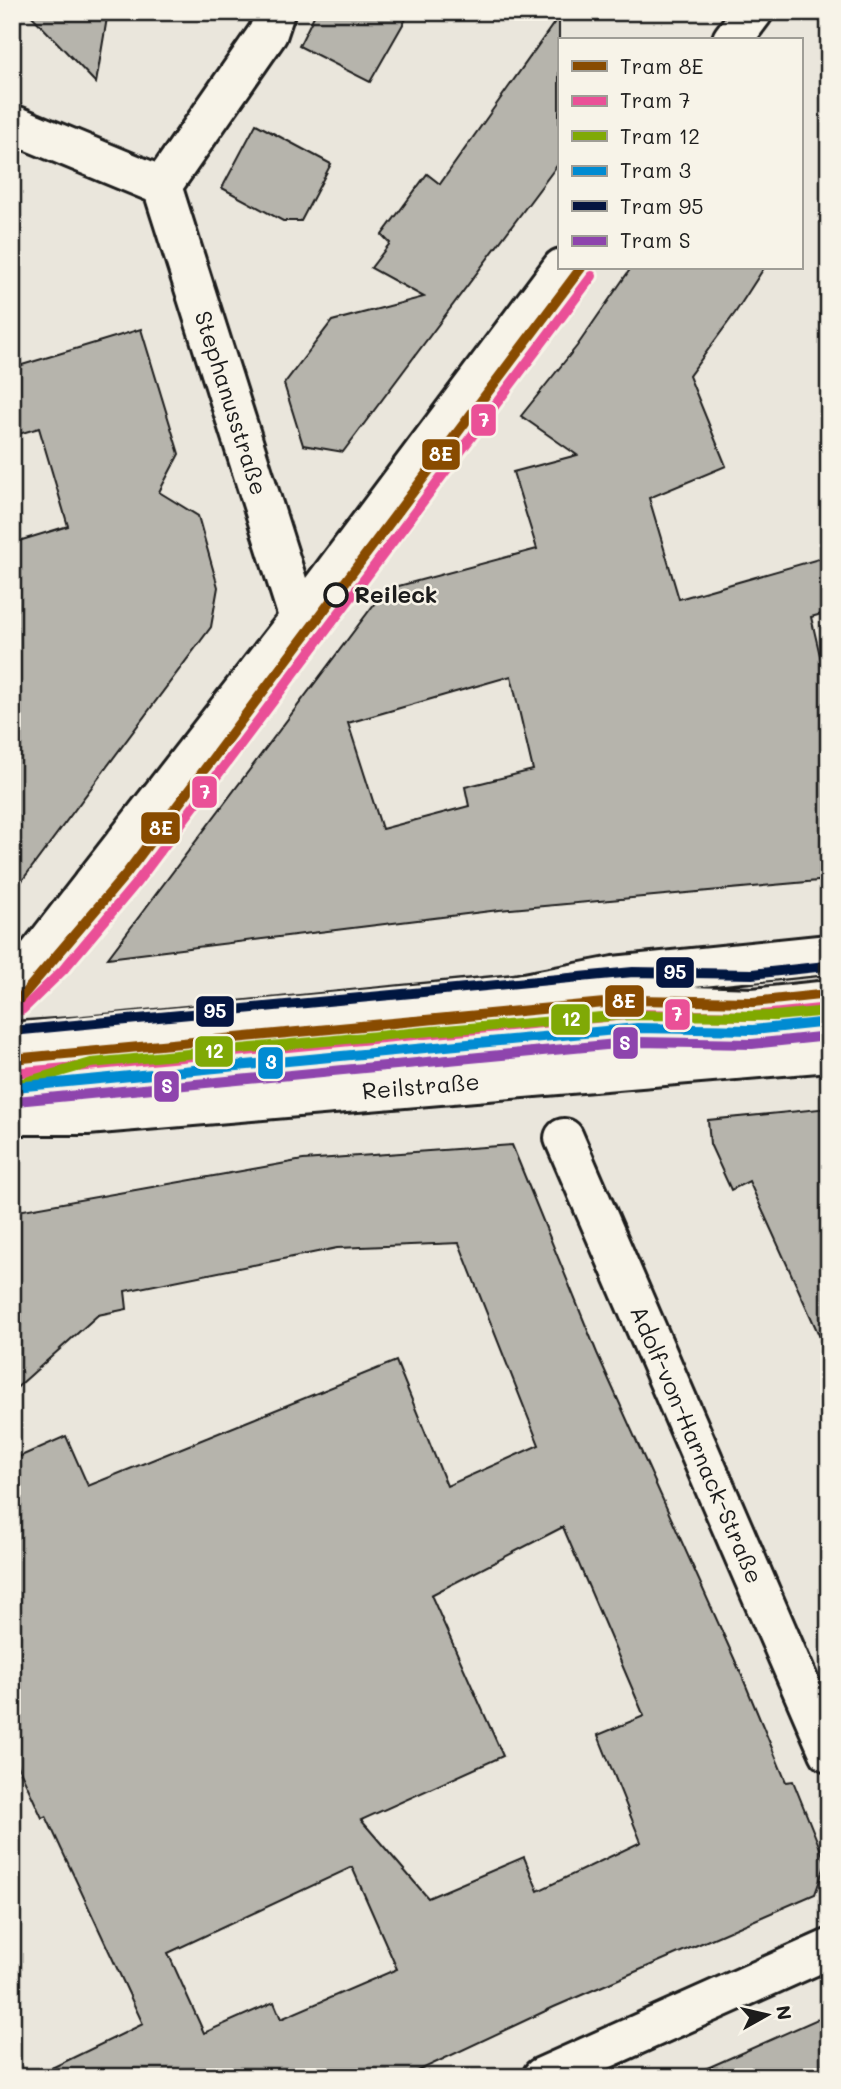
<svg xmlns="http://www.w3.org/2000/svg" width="841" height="2089" viewBox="0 0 841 2089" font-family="Mali,sans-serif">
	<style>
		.building { fill: #b6b4ac; stroke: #1c1c1c; stroke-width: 2; fill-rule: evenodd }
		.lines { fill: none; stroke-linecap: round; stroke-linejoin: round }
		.service-casing { stroke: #1c1c1c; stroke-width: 32 }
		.minor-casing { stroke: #1c1c1c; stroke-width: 44 }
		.tertiary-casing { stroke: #1c1c1c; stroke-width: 44 }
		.service { stroke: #f7f3e8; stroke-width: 26 }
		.minor { stroke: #f7f3e8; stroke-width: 38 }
		.tertiary { stroke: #f7f3e8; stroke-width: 38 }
		.tram-1-casing { stroke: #f7f3e8; stroke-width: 16 }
		.tram-2-casing { stroke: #f7f3e8; stroke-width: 16 }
		.tram-3-casing { stroke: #f7f3e8; stroke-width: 16 }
		.tram-4-casing { stroke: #f7f3e8; stroke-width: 16 }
		.tram-5-casing { stroke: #f7f3e8; stroke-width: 16 }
		.tram-6-casing { stroke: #f7f3e8; stroke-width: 16 }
		.tram-1 { stroke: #884b00; stroke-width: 10 }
		.tram-2 { stroke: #ea5097; stroke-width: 10 }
		.tram-3 { stroke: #80a906; stroke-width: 10 }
		.tram-4 { stroke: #008bd2; stroke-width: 10 }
		.tram-5 { stroke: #051541; stroke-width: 10 }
		.tram-6 { stroke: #8e44ad; stroke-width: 10 }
		.stop-dot { fill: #f7f3e8; stroke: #1c1c1c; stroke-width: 3.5 }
		.labels { text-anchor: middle; stroke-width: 5; stroke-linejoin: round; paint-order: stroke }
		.street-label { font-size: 23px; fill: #1c1c1c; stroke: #f7f3e8 }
		.stop-label { font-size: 23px; font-weight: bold; fill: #1c1c1c; stroke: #f7f3e8; text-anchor: start }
		.line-badge { stroke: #f7f3e8; stroke-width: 2.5 }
		.badge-label { font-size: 19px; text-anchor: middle; font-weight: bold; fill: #fff }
	</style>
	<rect width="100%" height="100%" fill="#eae6dc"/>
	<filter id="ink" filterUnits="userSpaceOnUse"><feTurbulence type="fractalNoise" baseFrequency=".0143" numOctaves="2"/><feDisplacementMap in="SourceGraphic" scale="14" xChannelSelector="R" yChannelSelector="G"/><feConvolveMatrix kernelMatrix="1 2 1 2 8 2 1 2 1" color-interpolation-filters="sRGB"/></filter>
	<g filter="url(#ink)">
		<g class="building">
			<path d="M 28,12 L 108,12 L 96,83 Z"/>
			<path d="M 316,12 L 410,12 L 370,82 L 299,46 Z"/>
			<path d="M 559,16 L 559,163 L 343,452 L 303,445 L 284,384 L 332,321 L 424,297 L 371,268 L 390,243 L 382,235 L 427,174 L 440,184 Z"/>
			<path d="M 256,124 L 331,164 L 301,221 L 283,221 L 222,188 Z"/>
			<path d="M 631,268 L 764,268 L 735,313 L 689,376 L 726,466 L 649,498 L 679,599 L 829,556 L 829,612 L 811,617 L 829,694 L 829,880 L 499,910 L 108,958 L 387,587 L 395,587 L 537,549 L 513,472 L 577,455 L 521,416 L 577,346 ZM 511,676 L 533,770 L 465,787 L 469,806 L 382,829 L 348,723 Z"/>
			<path d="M 141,329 L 179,454 L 159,492 L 198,516 L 218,587 L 211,627 L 12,894 L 12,543 L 68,526 L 39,428 L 12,436 L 12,368 Z"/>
			<path d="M 829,1108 L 829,1357 L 749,1181 L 731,1190 L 710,1144 L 708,1120 Z"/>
			<path d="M 512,1145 L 597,1353 L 742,1676 L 786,1782 L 793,1781 L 826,1863 L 815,1894 L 554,2007 L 405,2077 L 33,2077 L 143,2024 L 46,1816 L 42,1818 L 12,1753 L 12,1460 L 66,1436 L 88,1486 L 396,1361 L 447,1486 L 539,1445 L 459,1243 L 337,1248 L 125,1291 L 127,1309 L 98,1315 L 12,1392 L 12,1212 L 303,1160 ZM 563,1527 L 644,1716 L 598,1735 L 641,1842 L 538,1891 L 524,1857 L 428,1898 L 361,1820 L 503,1756 L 431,1595 ZM 352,1867 L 397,1969 L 281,2019 L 274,2002 L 204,2033 L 168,1953 Z"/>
			<path d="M 829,2014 L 829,2077 L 687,2077 Z"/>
		</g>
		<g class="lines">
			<g class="service-casing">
				<g id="service">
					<path d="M 568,996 L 753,1002 L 829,994"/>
					<path d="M 12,1103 L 92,1077 L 576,1032 L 695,1029 L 829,1037"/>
				</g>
			</g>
			<g class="minor-casing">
				<g id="minor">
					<path id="s1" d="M 12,124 L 162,186 L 299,619"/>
					<path d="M 162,186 L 268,33 L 275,12"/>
					<path id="s2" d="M 564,1138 L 829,1752"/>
					<path d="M 542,2077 L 829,1949"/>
				</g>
			</g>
			<g class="tertiary-casing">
				<g id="tertiary">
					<path d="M 732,40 L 753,12"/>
					<path d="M 12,988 L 299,619 L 562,268"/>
					<path d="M 12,1042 L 85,1037 L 514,995 L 614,976 L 829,954"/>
					<path id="s3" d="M 12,1115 L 87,1115 L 829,1052"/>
				</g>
			</g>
			<use href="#service" class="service"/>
			<use href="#minor" class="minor"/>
			<use href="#tertiary" class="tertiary"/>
			<g class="tram-1-casing">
				<g id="tram-1">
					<path d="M 12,1008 L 126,874 L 581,268"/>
					<path d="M 12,1059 L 636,1000 L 753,1002 L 829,994"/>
				</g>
			</g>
			<g class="tram-2-casing">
				<g id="tram-2">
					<path d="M 22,1010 L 63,970 L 137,882 L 592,276"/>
					<path d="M 13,1073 L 637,1014 L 753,1016 L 829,1008"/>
				</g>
			</g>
			<g class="tram-3-casing">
				<path id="tram-3" d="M 12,1086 L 91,1063 L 420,1032 L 626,1015 L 775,1016 L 828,1011"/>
			</g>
			<g class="tram-4-casing">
				<path id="tram-4" d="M 15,1087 L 637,1028 L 753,1030 L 829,1022"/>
			</g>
			<g class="tram-5-casing">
				<path id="tram-5" d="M 12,1031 L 633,972 L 752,974 L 826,966"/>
			</g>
			<g class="tram-6-casing">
				<path id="tram-6" d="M 16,1101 L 638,1042 L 752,1044 L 829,1036"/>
			</g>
			<use href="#tram-1" class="tram-1"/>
			<use href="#tram-2" class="tram-2"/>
			<use href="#tram-3" class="tram-3"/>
			<use href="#tram-4" class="tram-4"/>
			<use href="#tram-5" class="tram-5"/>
			<use href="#tram-6" class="tram-6"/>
		</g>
	</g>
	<circle class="stop-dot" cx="336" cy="595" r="11"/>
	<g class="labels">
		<g class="street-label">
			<text dy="8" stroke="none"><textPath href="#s1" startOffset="390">Stephanusstraße</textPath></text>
			<text dy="8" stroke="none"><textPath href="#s3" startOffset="410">Reilstraße</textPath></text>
			<text dy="8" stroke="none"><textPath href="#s2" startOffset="334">Adolf-von-Harnack-Straße</textPath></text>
		</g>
		<g class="stop-label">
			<text x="354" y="603">Reileck</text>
		</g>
	</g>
	<g class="line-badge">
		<rect x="470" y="403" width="27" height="34" rx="7" fill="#ea5097"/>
		<rect x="421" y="438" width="40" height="33" rx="7" fill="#884b00"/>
		<rect x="191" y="775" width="27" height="34" rx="7" fill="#ea5097"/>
		<rect x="140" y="811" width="41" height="34" rx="7" fill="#884b00"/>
		<rect x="655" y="956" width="40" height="33" rx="7" fill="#051541"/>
		<rect x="604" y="984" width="41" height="34" rx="7" fill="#884b00"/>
		<rect x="195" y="995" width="40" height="33" rx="7" fill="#051541"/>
		<rect x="664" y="998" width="27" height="33" rx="7" fill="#ea5097"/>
		<rect x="550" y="1003" width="41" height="33" rx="7" fill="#80a906"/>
		<rect x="612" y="1026" width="27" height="34" rx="7" fill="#8e44ad"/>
		<rect x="194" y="1035" width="40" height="33" rx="7" fill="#80a906"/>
		<rect x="257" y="1046" width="27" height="34" rx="7" fill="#008bd2"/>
		<rect x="153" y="1070" width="27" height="33" rx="7" fill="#8e44ad"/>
	</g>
	<g class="badge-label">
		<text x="484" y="427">7</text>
		<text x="441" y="461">8E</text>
		<text x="205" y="799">7</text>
		<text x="161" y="835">8E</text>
		<text x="675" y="979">95</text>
		<text x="624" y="1008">8E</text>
		<text x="215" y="1018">95</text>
		<text x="677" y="1021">7</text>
		<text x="571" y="1026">12</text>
		<text x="625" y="1050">S</text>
		<text x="214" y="1058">12</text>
		<text x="271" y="1069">3</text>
		<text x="167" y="1093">S</text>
	</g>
	<rect width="841" height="2089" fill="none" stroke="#f7f3e8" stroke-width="42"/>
	<rect x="21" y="21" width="799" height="2047" fill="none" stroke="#1c1c1c" stroke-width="2.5" filter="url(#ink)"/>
	<rect x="558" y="38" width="245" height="231" fill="#f7f3e8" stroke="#9f9d96" stroke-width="2"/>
	<rect x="572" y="61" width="35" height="10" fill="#884b00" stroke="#9f9d96" stroke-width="2"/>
	<text x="620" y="74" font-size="21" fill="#1c1c1c">Tram 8E</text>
	<rect x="572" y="96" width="35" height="10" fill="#ea5097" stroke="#9f9d96" stroke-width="2"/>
	<text x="620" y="108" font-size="21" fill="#1c1c1c">Tram 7</text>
	<rect x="572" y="131" width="35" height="10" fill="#80a906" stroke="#9f9d96" stroke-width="2"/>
	<text x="620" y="144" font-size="21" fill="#1c1c1c">Tram 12</text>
	<rect x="572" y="166" width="35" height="10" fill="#008bd2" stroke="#9f9d96" stroke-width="2"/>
	<text x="620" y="178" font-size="21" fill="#1c1c1c">Tram 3</text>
	<rect x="572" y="201" width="35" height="10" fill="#051541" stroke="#9f9d96" stroke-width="2"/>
	<text x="620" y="214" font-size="21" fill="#1c1c1c">Tram 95</text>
	<rect x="572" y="236" width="35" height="10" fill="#8e44ad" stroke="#9f9d96" stroke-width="2"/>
	<text x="620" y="248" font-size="21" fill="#1c1c1c">Tram S</text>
	<g transform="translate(767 2015) rotate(82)" stroke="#f7f3e8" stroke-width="5" paint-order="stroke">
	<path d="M0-5L12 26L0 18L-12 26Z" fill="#1c1c1c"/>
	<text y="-10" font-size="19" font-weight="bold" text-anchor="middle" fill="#1c1c1c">N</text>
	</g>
</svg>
